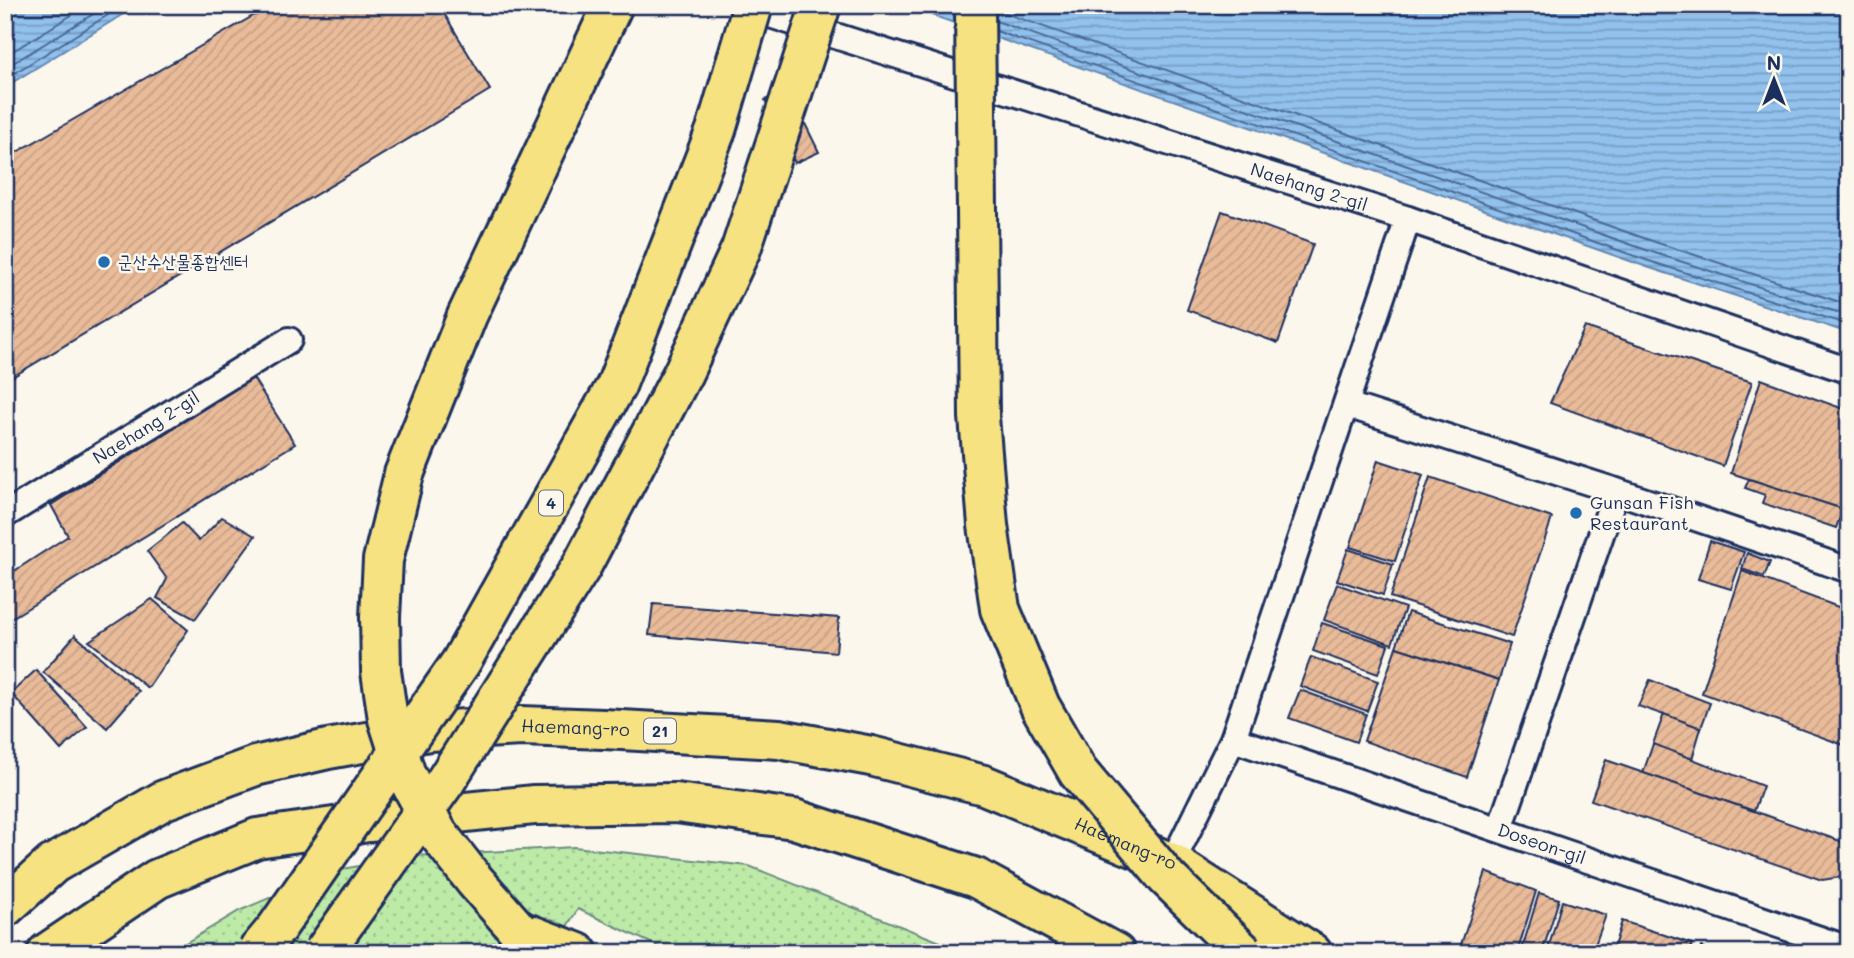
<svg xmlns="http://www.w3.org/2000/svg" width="1854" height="958" viewBox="0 0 1854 958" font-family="Mali,'Poor Story',sans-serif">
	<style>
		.grass { fill: url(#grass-dots); stroke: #6c8c82; stroke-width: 2 }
		.water { fill: url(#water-rules); stroke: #6287b3; stroke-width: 2 }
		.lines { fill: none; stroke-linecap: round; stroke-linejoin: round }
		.shore { stroke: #4a6997; stroke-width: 2 }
		.building { fill: url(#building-hatch); stroke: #1b2f5e; stroke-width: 2 }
		.service-casing { stroke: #1b2f5e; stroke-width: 30 }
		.primary-casing { stroke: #1b2f5e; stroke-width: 44 }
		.trunk-casing { stroke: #1b2f5e; stroke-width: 44 }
		.service { stroke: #fbf7ec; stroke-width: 24 }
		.primary { stroke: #f7e281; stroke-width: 38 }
		.trunk { stroke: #f7e281; stroke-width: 38 }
		.trunk-bridge-casing { stroke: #1b2f5e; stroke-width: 44; stroke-linecap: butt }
		.trunk-bridge { stroke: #f7e281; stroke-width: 38 }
		.poi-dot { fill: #1f6fb2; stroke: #fbf7ec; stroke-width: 2.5 }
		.labels { text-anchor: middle; stroke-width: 5; stroke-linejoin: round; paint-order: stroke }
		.shield { fill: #fbf7ec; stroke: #5e6b89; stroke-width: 2 }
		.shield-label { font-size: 16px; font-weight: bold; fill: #1b2f5e }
		.street-label { font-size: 18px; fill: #1b2f5e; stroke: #fbf7ec }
		.poi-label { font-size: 18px; fill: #1b2f5e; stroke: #fbf7ec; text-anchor: start }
	</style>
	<defs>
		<pattern id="grass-dots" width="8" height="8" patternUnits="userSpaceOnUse" patternTransform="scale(1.75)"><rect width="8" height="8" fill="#bdeaa7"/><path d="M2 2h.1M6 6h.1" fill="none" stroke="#a2c992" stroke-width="1.8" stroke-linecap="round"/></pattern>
		<pattern id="water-rules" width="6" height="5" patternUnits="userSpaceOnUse" patternTransform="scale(1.75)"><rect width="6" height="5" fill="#91c1ec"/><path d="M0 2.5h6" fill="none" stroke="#769dc2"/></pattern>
		<pattern id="building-hatch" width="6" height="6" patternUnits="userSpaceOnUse" patternTransform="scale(1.75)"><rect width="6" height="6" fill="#e9bb99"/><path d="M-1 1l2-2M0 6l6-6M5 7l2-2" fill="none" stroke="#c7a186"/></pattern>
	</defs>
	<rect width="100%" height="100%" fill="#fbf7ec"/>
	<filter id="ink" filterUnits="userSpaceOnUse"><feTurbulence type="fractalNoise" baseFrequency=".0143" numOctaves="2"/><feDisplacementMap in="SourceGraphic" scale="14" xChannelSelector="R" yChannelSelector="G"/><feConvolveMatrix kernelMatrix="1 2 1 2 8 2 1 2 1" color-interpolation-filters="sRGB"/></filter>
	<g filter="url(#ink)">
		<path class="grass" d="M 574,847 L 749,866 L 968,953 L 672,953 L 578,909 L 550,953 L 169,953 L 239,911 L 332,871 L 413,856 Z"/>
		<g class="water">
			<path d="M 5,5 L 138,5 L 5,87 Z"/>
			<path d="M 903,5 L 1849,5 L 1849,333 L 1647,267 Z"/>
		</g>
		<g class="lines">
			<g class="shore">
				<path d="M 996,10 L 1655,242 L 1849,305"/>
				<path d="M 996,21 L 1652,252 L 1849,316"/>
				<path d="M 996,31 L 1649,261 L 1849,325"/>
				<path d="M 5,56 L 88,5"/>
				<path d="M 5,68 L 108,5"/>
				<path d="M 5,79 L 124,5"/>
			</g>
		</g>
		<g class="building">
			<path d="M 272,5 L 439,5 L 490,90 L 12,377 L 5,365 L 5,159 Z"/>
			<path d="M 788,89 L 819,152 L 795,163 L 765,100 Z"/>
			<path d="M 1222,211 L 1313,244 L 1278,343 L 1187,310 Z"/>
			<path d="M 1585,327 L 1752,382 L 1723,466 L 1550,403 Z"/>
			<path d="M 253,378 L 295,444 L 5,622 L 5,577 L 68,536 L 51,505 Z"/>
			<path d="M 1761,379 L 1849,411 L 1849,499 L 1845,510 L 1731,473 Z"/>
			<path d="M 1378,460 L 1423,475 L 1395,561 L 1350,547 Z"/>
			<path d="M 1430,477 L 1552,518 L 1512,637 L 1390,597 Z"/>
			<path d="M 1749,479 L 1843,509 L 1836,528 L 1762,503 L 1765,495 L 1745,488 Z"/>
			<path d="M 222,517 L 255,536 L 195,619 L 157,598 L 167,579 L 147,551 L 182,523 L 199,541 Z"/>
			<path d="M 1710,541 L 1744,552 L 1731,589 L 1698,579 Z"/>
			<path d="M 1348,549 L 1393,564 L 1383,595 L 1337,580 Z"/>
			<path d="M 1747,553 L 1770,562 L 1764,577 L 1742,569 Z"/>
			<path d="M 1742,571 L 1849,611 L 1849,747 L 1702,693 Z"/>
			<path d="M 1337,584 L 1405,608 L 1392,644 L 1324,620 Z"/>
			<path d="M 152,599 L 188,630 L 148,688 L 89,641 Z"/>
			<path d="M 653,604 L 839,618 L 836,652 L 649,635 Z"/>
			<path d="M 1408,612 L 1510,644 L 1499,680 L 1396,647 Z"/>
			<path d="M 1322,623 L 1388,645 L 1378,674 L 1313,651 Z"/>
			<path d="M 75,635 L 139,691 L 107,728 L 43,672 Z"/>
			<path d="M 1396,647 L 1499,680 L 1467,777 L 1364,741 Z"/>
			<path d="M 1311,657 L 1378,681 L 1367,711 L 1300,686 Z"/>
			<path d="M 36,670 L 87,727 L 61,750 L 11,693 Z"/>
			<path d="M 1650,680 L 1710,703 L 1701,728 L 1638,706 Z"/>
			<path d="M 1300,690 L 1366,714 L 1356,742 L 1289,718 Z"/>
			<path d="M 1664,714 L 1701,728 L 1692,759 L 1653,744 Z"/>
			<path d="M 1653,744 L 1763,786 L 1754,811 L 1643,773 Z"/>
			<path d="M 1606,760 L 1849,844 L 1849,876 L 1822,880 L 1591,800 Z"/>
			<path d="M 1486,872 L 1536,891 L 1517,953 L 1458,953 Z"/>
			<path d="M 1539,893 L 1559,899 L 1542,953 L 1534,953 L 1522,949 Z"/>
			<path d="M 1562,901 L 1606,915 L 1592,953 L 1547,953 Z"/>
			<path d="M 1622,921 L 1692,944 L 1689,953 L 1612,953 Z"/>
			<path d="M 1701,947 L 1720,953 L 1699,953 Z"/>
		</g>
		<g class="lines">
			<g class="service-casing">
				<g id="service">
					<path id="s1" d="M 767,14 L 1408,219 L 1849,371"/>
					<path d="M 1347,405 L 1616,491 L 1849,570"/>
					<path id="s2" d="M 5,515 L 289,340"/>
					<path id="s3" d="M 1233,739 L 1849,949"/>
					<path d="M 1500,829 L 1616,491"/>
					<path d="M 1172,863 L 1233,739 L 1408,219"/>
				</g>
			</g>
			<g class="primary-casing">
				<g id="primary">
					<path id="s4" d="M 5,907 L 53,864 L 164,800 L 255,766 L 328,749 L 429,731 L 521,726 L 604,729 L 779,739 L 871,756 L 984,785 L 1172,863 L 1312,953"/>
					<path d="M 47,953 L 157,879 L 257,838 L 369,822 L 534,805 L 676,803 L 794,819 L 976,878 L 1115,953"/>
				</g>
			</g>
			<g class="trunk-casing">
				<path id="trunk" d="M 518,930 L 578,953"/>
			</g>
			<use href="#service" class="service"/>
			<use href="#primary" class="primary"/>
			<use href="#trunk" class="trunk"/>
			<g class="trunk-bridge-casing">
				<g id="trunk-bridge">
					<path d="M 975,5 L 979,417 L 988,525 L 1000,609 L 1040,706 L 1078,772 L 1167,878 L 1244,953"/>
					<path d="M 518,930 L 475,881 L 438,834 L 406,775 L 388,719 L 381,671 L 380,617 L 383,560 L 404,474 L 467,316 L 613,5"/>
					<path d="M 256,953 L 276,929 L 461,662 L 616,386 L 716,130 L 753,5"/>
					<path d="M 323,953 L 445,782 L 581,567 L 683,373 L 741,249 L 821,5"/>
				</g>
			</g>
			<use href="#trunk-bridge" class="trunk-bridge"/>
		</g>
	</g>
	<g class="poi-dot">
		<circle cx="104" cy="262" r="7"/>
		<circle cx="1576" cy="513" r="7"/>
	</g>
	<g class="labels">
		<g class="shield">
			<rect x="539" y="490.5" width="24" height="25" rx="5"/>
			<rect x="644" y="718.5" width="32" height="25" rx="5"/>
		</g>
		<g class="shield-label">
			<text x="551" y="509">4</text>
			<text x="660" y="737">21</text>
		</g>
		<g class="street-label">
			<text dy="6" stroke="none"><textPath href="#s1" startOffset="569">Naehang 2-gil</textPath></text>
			<text dy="6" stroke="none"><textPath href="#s2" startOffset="166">Naehang 2-gil</textPath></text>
			<text dy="6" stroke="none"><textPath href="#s4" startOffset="614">Haemang-ro</textPath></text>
			<text dy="6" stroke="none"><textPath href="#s3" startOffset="326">Doseon-gil</textPath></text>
			<text dy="6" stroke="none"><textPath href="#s4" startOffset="1181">Haemang-ro</textPath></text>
		</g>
		<g class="poi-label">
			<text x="118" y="268">군산수산물종합센터</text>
			<text x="1590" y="509">Gunsan Fish<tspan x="1590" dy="21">Restaurant</tspan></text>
		</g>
	</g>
	<rect width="1854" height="958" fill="none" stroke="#fbf7ec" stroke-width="28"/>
	<rect x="14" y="14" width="1826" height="930" fill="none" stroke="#1b2f5e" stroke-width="2.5" filter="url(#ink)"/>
	<g transform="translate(1774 80)" stroke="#fbf7ec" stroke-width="5" paint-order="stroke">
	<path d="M0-5L12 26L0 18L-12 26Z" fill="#1b2f5e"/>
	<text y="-10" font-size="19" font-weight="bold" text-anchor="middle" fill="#1b2f5e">N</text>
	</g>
</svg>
